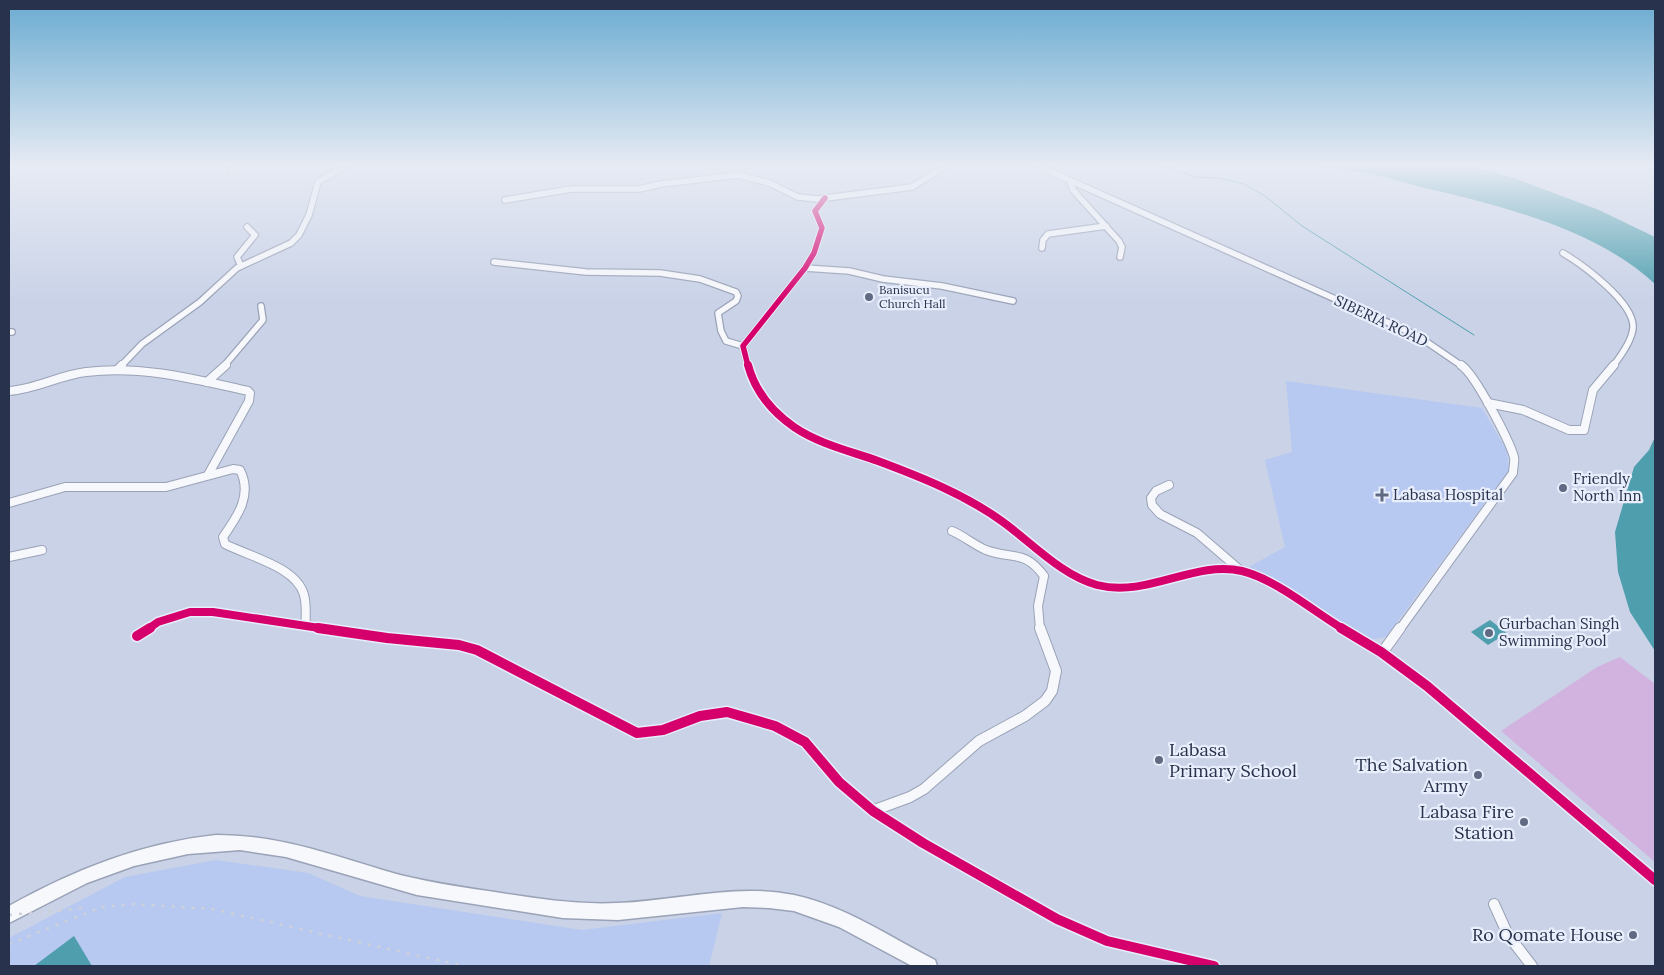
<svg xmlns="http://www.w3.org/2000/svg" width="1664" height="975" viewBox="0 0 1664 975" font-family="Lora,serif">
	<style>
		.built { fill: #b7c8f1 }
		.green { fill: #d2b3df }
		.water { fill: #4e9eae }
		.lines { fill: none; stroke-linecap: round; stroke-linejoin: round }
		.stream { stroke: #4e9eae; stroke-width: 1 }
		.minor-far2-casing { stroke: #9aa2b7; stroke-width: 8 }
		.minor-far1-casing { stroke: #9aa2b7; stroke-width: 10 }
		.minor-casing { stroke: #9aa2b7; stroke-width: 12 }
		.secondary-casing { stroke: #9aa2b7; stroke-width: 3 }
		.minor-far2 { stroke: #f7f8fb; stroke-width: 5.5 }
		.minor-far1 { stroke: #f7f8fb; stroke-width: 8 }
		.minor { stroke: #f7f8fb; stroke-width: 10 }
		.secondary { fill: #f7f8fb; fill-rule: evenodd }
		.rail { stroke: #ced1d9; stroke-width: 2.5; stroke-dasharray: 3 7; stroke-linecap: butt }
		.cycleway-far2-casing { stroke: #e8eefb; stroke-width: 8 }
		.cycleway-far1-casing { stroke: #e8eefb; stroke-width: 11 }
		.cycleway-casing { stroke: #e8eefb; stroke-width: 13 }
		.cycleway-far2 { stroke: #d6006c; stroke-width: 5.5 }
		.cycleway-far1 { stroke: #d6006c; stroke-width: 8 }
		.cycleway { stroke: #d6006c; stroke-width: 10 }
		.poi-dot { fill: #606a82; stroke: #e8eefb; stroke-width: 2 }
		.labels { text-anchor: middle; stroke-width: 4.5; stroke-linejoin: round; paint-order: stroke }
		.far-poi-label { font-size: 12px; fill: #28324c; stroke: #e8eefb; text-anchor: start }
		.street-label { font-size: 15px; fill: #28324c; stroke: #e8eefb }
		.poi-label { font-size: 15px; fill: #28324c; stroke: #e8eefb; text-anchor: start }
		.near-poi-label { font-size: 18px; fill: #28324c; stroke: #e8eefb; text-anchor: end }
	</style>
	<rect width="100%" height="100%" fill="#c9d2e7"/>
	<g class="built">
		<path d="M 1286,381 L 1482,408 L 1507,451 L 1509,470 L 1386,637 L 1370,640 L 1249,567 L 1285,547 L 1265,460 L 1292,452 Z"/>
		<path d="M 216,860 L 308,873 L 360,896 L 582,930 L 722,913 L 709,966 L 9,966 L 9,938 L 125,877 Z"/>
	</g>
	<path class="green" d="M 1620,657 L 1655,684 L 1655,862 L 1501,731 L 1597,667 Z"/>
	<g class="water">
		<path d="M 1313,166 L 1472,166 L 1514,178 L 1599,210 L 1655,237 L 1655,284 C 1596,229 1502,206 1425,188 C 1407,184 1389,177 1370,174 C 1351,170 1332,168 1313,166 Z"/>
		<path d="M 1655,437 L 1655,651 L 1630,612 L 1618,572 L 1615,532 L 1634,467 L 1649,450 Z"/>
		<path d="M 1490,620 L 1507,633 L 1488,645 L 1471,632 Z"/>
		<path d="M 74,936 L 92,966 L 34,966 Z"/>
	</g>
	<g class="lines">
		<path class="stream" d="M 1164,166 L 1195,177 L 1218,178 L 1244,184 L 1265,196 L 1302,226 L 1474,335"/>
		<g class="minor-far2-casing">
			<g id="minor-far2">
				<path d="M 1038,166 L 1418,336 L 1462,366"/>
				<path d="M 231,171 L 238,166"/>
				<path d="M 1070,181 L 1073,190 L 1119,241 L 1122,247 L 1120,257"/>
				<path d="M 505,200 L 571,189 L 639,189 L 661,184 L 738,175 L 769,183 L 798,197 L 818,199 L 912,187 L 946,166"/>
				<path d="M 1042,248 L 1043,240 L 1048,234 L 1106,226"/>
				<path d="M 1563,253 C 1583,265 1635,303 1633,328 C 1632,340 1620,357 1613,366"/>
				<path d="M 494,262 L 586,272 L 660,273 L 700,279 L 736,292 L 738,296 L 736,301 L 718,313 L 721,331 L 726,341 L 743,346"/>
				<path d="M 241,266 L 237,257 L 255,235 L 247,227"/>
				<path d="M 805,268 L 849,271 L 883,279 L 942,286 L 1013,301"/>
				<path d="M 9,332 L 12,332"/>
				<path d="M 121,366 L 142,344 L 200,302 L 237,268 L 291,243 L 299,235 L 309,215 L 318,182 L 345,166"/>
				<path d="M 224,366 L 263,320 L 261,306"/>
				<path d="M 748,366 L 743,346 L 805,268 L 814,253 L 822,228 L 815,211 L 825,198"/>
			</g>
		</g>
		<g class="minor-far1-casing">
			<g id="minor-far1">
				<path d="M 748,365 C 755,391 771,411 794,427 C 819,444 850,451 878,461 C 921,477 966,495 1003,522 C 1032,543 1061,575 1097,585 C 1148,598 1194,560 1242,571 C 1275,579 1313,611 1343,629"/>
				<path d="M 118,369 L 122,365"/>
				<path d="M 207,382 L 226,365"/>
				<path d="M 9,391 C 36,389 60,375 86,372 C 141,365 195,379 248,391 L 250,393 L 249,401 L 208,475"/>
				<path d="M 1488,403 L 1523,410 L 1569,430 L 1584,430 L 1593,390 L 1614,365"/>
				<path d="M 1169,485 L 1156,491 L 1151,498 L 1152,505 L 1160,514 L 1197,533 L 1240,570"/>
				<path d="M 9,503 L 65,487 L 166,487 L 233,469 L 240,470 C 253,495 237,517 223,537 L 225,544 C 248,556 297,567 304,595 C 307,605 305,616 306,626"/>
				<path d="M 952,531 C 964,536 974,545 986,550 C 1013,560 1024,549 1044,576 L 1038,606 L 1040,629"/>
				<path d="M 9,557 L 42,550"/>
				<path d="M 148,629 L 158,622 L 190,612 L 213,612 L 326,629"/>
				<path d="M 1400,629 L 1513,473 C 1513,468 1515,462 1514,457 C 1509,440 1475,374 1461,365"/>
			</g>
		</g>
		<g class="minor-casing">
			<g id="minor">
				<path d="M 318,628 L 387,638 L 459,645 L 477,650 L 637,733 L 663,730 L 700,716 L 727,712 L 775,726 L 805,742 L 839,782 L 873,811 L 923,843 L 1057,919 L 1107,941 L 1214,966"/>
				<path d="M 1341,628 L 1381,652 L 1427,686 L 1655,880"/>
				<path d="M 137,636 L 150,628"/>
				<path d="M 1382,653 L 1400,628"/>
				<path d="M 872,811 L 910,797 L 924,789 L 979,741 L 1025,716 L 1045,701 L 1052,691 L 1056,671 L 1040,628"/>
				<path d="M 1494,904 L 1508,935 L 1532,966"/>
			</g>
		</g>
		<g class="secondary-casing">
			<path id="secondary" d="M 216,835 C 284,835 336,857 400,875 C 433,883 467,888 501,893 C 539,899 578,905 617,903 C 676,901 735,883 794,895 C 845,906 890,937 935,960 L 937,966 L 912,966 L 839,927 L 794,911 L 769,908 L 743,907 L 618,920 L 563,918 L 417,895 L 286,857 L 240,850 L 188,854 L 134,866 L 87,883 L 9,923 L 9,906 C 74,870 141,843 216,835 Z"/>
		</g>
		<use href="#minor-far2" class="minor-far2"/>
		<use href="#minor-far1" class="minor-far1"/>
		<use href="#minor" class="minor"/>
		<use href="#secondary" class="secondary"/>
		<g class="rail">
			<path d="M 9,915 L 87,908"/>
			<path d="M 9,944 L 102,907 L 134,904 L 212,909 L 464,966"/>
		</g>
		<g class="cycleway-far2-casing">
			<path id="cycleway-far2" d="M 748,366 L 743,346 L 805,268 L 814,253 L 822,228 L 815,211 L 825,198"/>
		</g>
		<g class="cycleway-far1-casing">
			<g id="cycleway-far1">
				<path d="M 748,365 C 755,391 771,411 794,427 C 819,444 850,451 878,461 C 921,477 966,495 1003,522 C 1032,543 1061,575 1097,585 C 1148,598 1194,560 1242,571 C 1275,579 1313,611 1343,629"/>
				<path d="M 148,629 L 158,622 L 190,612 L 213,612 L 326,629"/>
			</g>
		</g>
		<g class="cycleway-casing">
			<g id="cycleway">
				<path d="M 318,628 L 387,638 L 459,645 L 477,650 L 637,733 L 663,730 L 700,716 L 727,712 L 775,726 L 805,742 L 839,782 L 873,811 L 923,843 L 1057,919 L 1107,941 L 1214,966"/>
				<path d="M 1341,628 L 1381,652 L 1427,686 L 1655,880"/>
				<path d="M 137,636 L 150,628"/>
			</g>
		</g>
		<use href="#cycleway-far2" class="cycleway-far2"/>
		<use href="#cycleway-far1" class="cycleway-far1"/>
		<use href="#cycleway" class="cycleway"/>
	</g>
	<linearGradient id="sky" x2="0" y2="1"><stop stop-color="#6aabd1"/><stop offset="0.55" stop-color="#e7ebf4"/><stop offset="1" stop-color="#e7ebf4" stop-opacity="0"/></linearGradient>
	<rect width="1664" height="302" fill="url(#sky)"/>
	<g class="poi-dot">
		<circle cx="869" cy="297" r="5"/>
		<circle cx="1563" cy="488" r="5"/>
		<path d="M1379.5 487.5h5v5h5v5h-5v5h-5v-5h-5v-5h5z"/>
		<circle cx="1489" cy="633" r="5"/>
		<circle cx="1159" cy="760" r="5"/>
		<circle cx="1478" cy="775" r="5"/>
		<circle cx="1524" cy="822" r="5"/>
		<circle cx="1633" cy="935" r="5"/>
	</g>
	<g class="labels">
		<g class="far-poi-label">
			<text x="879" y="294">Banisucu<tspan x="879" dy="14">Church Hall</tspan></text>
		</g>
		<g class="street-label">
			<text transform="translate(1381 321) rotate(25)" y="5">SIBERIA ROAD</text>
		</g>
		<g class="poi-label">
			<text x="1573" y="484">Friendly<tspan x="1573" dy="17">North Inn</tspan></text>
			<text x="1393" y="500">Labasa Hospital</text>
			<text x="1499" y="629">Gurbachan Singh<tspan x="1499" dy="17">Swimming Pool</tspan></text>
		</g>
		<g class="near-poi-label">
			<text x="1169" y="756" text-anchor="start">Labasa<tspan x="1169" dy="21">Primary School</tspan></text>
			<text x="1468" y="771">The Salvation<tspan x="1468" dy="21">Army</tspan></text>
			<text x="1514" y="818">Labasa Fire<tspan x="1514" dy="21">Station</tspan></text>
			<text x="1623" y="941">Ro Qomate House</text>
		</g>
	</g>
	<rect width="1664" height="975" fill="none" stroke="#28324c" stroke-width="20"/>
</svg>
